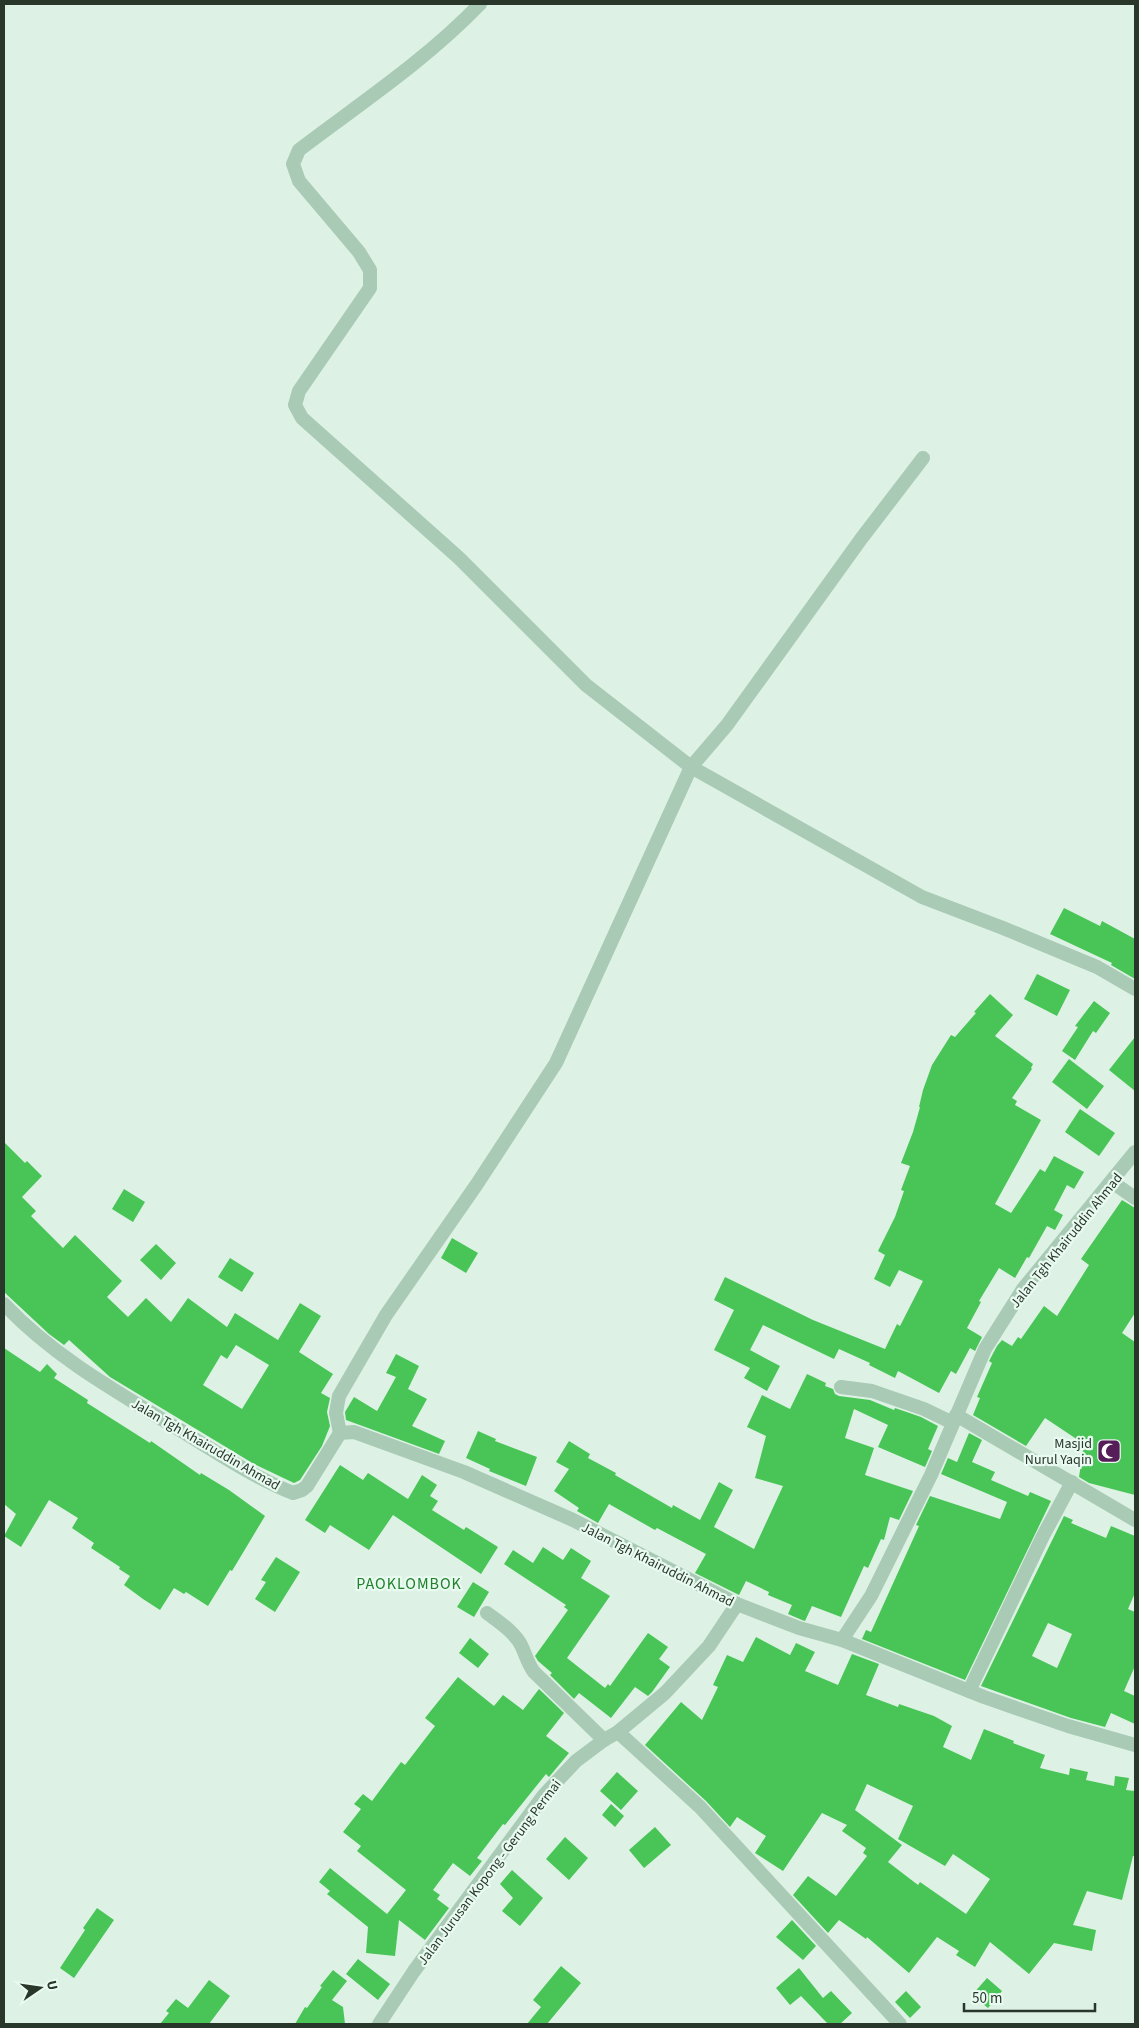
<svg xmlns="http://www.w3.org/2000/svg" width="1139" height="2028" viewBox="0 0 1139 2028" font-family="'Source Sans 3',sans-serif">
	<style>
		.building { fill: #48c556; fill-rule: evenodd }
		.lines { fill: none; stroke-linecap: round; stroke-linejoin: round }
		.minor { stroke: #a9cab4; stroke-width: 14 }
		.tertiary { stroke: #a9cab4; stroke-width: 14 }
		.labels { text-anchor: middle; stroke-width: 4.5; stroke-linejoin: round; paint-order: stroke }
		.street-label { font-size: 14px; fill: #29372b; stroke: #e9faf0 }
		.poi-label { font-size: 14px; fill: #29372b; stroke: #e9faf0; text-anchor: end }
		.quarter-label { font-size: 16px; letter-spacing: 1px; fill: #21802c; stroke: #e9faf0 }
	</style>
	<rect width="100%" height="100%" fill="#ddf2e5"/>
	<g class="building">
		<path d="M 1064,908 L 1100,926 L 1102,921 L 1135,939 L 1135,979 L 1111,965 L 1112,963 L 1050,934 Z"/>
		<path d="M 1037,974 L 1070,990 L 1057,1016 L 1024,999 Z"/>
		<path d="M 990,994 L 1013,1015 L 995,1036 L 1033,1064 L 1031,1068 L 1032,1069 L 1012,1098 L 1017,1101 L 1015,1105 L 1041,1120 L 995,1204 L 1011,1213 L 1040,1169 L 1045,1172 L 1054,1156 L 1084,1172 L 1074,1189 L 1067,1185 L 1054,1210 L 1063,1215 L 1055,1230 L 1047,1226 L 1029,1258 L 1027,1257 L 1015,1278 L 999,1268 L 979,1301 L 981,1302 L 967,1328 L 982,1337 L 975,1351 L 970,1348 L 956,1374 L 951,1371 L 939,1393 L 898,1371 L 895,1378 L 869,1365 L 870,1363 L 839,1349 L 834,1359 L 763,1325 L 750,1350 L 780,1366 L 767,1391 L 744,1378 L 750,1368 L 714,1350 L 734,1310 L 714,1300 L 725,1277 L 813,1320 L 885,1349 L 897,1324 L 900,1326 L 923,1281 L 899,1270 L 890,1287 L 874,1279 L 885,1255 L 878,1251 L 895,1217 L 904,1191 L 901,1190 L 910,1166 L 901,1163 L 913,1132 L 920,1107 L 919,1107 L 923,1090 L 932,1065 L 951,1035 L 955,1037 L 976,1013 L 974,1012 Z"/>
		<path d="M 1094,1001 L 1110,1013 L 1096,1033 L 1093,1031 L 1075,1060 L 1062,1051 L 1078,1027 L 1075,1026 Z"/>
		<path d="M 1135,1037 L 1135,1091 L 1109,1070 Z"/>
		<path d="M 1069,1059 L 1104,1086 L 1087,1109 L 1052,1082 Z"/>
		<path d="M 1080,1109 L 1115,1133 L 1099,1156 L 1065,1132 Z"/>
		<path d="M 4,1142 L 25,1163 L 27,1161 L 42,1176 L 22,1197 L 36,1211 L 31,1216 L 63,1248 L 75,1235 L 122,1281 L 107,1297 L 128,1317 L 146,1298 L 171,1322 L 188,1298 L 227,1327 L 235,1313 L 278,1340 L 300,1303 L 321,1316 L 299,1352 L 333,1374 L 321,1393 L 330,1398 L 327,1412 L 330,1426 L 322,1446 L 300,1480 L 294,1483 L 254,1464 L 110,1377 L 69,1340 L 64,1345 L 49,1334 L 4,1292 ZM 236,1345 L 269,1365 L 242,1409 L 203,1385 L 221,1355 L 227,1359 Z"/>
		<path d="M 124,1189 L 145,1202 L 133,1222 L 112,1209 Z"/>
		<path d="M 1122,1200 L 1135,1208 L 1135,1313 L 1122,1333 L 1135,1342 L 1135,1495 L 1089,1483 L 1079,1477 L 1084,1444 L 1045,1418 L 1026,1446 L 973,1415 L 980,1398 L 977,1397 L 992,1363 L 989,1361 L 997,1346 L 1002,1340 L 1012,1346 L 1018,1337 L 1021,1339 L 1044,1306 L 1057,1316 L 1089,1265 L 1081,1259 Z"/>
		<path d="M 452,1238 L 478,1253 L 466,1273 L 441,1258 Z"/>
		<path d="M 156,1244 L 176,1263 L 161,1280 L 140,1260 Z"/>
		<path d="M 230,1258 L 254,1273 L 242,1292 L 218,1277 Z"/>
		<path d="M 4,1348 L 40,1372 L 47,1364 L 57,1374 L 54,1378 L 88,1400 L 87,1403 L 150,1443 L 151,1441 L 200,1475 L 201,1473 L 229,1490 L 265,1516 L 232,1571 L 230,1570 L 208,1606 L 186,1592 L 184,1594 L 174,1588 L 160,1610 L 143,1599 L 124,1585 L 130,1576 L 119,1569 L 120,1567 L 91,1548 L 94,1543 L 72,1528 L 78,1518 L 49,1500 L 21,1547 L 4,1536 L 16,1514 L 4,1504 Z"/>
		<path d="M 396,1354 L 419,1366 L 408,1389 L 427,1399 L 412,1426 L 445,1441 L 439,1454 L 346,1420 L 345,1412 L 354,1397 L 377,1411 L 396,1377 L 386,1373 Z"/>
		<path d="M 807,1374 L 826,1383 L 825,1386 L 833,1389 L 835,1394 L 839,1396 L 870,1400 L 894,1410 L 895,1408 L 921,1417 L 938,1426 L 928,1449 L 932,1451 L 925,1467 L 878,1447 L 888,1425 L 854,1409 L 845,1438 L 874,1448 L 865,1475 L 913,1491 L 899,1520 L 890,1517 L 884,1540 L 881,1539 L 868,1568 L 864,1566 L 841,1617 L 812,1606 L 805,1621 L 802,1620 L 788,1614 L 792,1605 L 768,1595 L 769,1592 L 746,1581 L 739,1595 L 695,1573 L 706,1554 L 657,1528 L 655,1530 L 609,1504 L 598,1523 L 577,1511 L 579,1508 L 554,1491 L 569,1469 L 556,1462 L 569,1441 L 590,1454 L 588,1458 L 616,1473 L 615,1475 L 672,1508 L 673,1505 L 700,1520 L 719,1482 L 733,1490 L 714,1527 L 754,1549 L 783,1486 L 755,1478 L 766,1436 L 747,1427 L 762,1395 L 790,1409 Z"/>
		<path d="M 478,1431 L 496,1439 L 495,1441 L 537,1457 L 526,1486 L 489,1471 L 490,1469 L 466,1458 Z"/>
		<path d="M 969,1433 L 982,1440 L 972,1462 L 995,1472 L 991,1480 L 1028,1496 L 1030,1492 L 1051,1501 L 965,1680 L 862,1639 L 866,1630 L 871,1632 L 919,1526 L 916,1525 L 930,1496 L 1000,1519 L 1007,1502 L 941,1474 L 948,1458 L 957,1462 Z"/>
		<path d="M 340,1465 L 363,1480 L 368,1473 L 408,1499 L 422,1475 L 437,1485 L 430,1496 L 438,1501 L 432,1510 L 464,1530 L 466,1527 L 498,1547 L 481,1574 L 393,1515 L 369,1550 L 330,1525 L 325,1533 L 305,1520 Z"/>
		<path d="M 1064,1516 L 1073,1520 L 1071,1523 L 1106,1538 L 1111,1526 L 1135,1536 L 1135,1593 L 1128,1609 L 1135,1612 L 1135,1666 L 1124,1691 L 1135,1696 L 1135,1724 L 1111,1713 L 1105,1727 L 1071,1718 L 981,1686 ZM 1048,1623 L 1072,1634 L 1057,1668 L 1032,1656 Z"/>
		<path d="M 543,1547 L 563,1560 L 571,1548 L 591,1561 L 581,1578 L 610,1596 L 567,1658 L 605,1688 L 608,1684 L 610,1686 L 648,1633 L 668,1647 L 659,1659 L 670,1667 L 652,1692 L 648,1696 L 635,1687 L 611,1718 L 579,1693 L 574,1699 L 550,1675 L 552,1673 L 538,1661 L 535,1656 L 568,1610 L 564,1607 L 566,1605 L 504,1564 L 513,1550 L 533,1563 Z"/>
		<path d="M 276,1557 L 300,1572 L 275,1612 L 255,1599 L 266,1582 L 261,1580 Z"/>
		<path d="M 473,1582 L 489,1592 L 474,1617 L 457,1607 Z"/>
		<path d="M 756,1637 L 790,1655 L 796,1643 L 815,1652 L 805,1671 L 838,1685 L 852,1654 L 879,1664 L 866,1695 L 898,1707 L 899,1704 L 934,1716 L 952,1726 L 943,1747 L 971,1760 L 984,1729 L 1014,1741 L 1013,1743 L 1045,1755 L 1040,1768 L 1069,1775 L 1070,1768 L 1088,1772 L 1086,1780 L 1114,1786 L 1115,1776 L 1129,1778 L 1126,1790 L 1135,1791 L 1135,1856 L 1133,1856 L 1122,1900 L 1087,1891 L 1073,1925 L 1096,1930 L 1092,1951 L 1054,1943 L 1029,1974 L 990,1942 L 975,1967 L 956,1955 L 959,1951 L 937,1937 L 909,1973 L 867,1937 L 866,1939 L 839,1920 L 828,1933 L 793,1895 L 808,1876 L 836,1896 L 867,1856 L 863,1853 L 866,1848 L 842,1831 L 847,1825 L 822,1813 L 783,1871 L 755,1853 L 766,1836 L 737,1817 L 730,1827 L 706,1801 L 645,1745 L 681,1702 L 702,1720 L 718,1687 L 713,1685 L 727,1655 L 743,1662 ZM 867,1784 L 913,1806 L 898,1839 L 945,1866 L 953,1854 L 990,1879 L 966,1914 L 920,1882 L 918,1885 L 888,1862 L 902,1845 L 855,1810 Z"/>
		<path d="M 470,1638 L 489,1654 L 478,1668 L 459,1653 Z"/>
		<path d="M 458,1677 L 494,1706 L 503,1695 L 523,1710 L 539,1689 L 564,1713 L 546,1736 L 569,1753 L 549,1777 L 546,1774 L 505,1825 L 503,1824 L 477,1858 L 482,1861 L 470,1876 L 453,1863 L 433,1890 L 440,1895 L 437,1899 L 449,1908 L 425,1940 L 399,1920 L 395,1956 L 366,1953 L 368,1927 L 327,1894 L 330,1891 L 319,1882 L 330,1868 L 387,1914 L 406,1890 L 357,1851 L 361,1846 L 343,1832 L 361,1809 L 354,1804 L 363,1794 L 372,1801 L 401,1762 L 405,1765 L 435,1726 L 425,1718 Z"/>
		<path d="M 617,1772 L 638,1791 L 621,1810 L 600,1791 Z"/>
		<path d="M 611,1804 L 624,1816 L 615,1827 L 602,1815 Z"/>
		<path d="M 655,1827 L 671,1845 L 644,1868 L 629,1850 Z"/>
		<path d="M 565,1837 L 588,1858 L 569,1880 L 546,1859 Z"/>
		<path d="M 512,1870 L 543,1898 L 520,1926 L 502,1911 L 513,1898 L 500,1884 Z"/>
		<path d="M 97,1908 L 114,1920 L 74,1978 L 60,1968 L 85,1930 L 83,1928 Z"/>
		<path d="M 792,1920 L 816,1946 L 803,1960 L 776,1937 Z"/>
		<path d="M 358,1959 L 390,1984 L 378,2000 L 346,1974 Z"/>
		<path d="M 561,1966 L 581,1983 L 547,2024 L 527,2024 L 541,2007 L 533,2000 Z"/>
		<path d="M 799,1968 L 823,1998 L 831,1991 L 852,2013 L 840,2024 L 828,2024 L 801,1996 L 790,2005 L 776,1988 Z"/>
		<path d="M 333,1970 L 347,1981 L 332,2000 L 343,2007 L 345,2024 L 295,2024 L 305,2007 L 307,2008 L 322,1987 L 320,1986 Z"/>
		<path d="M 987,1978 L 1002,1991 L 988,2008 L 972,1995 Z"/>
		<path d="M 209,1980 L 230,1996 L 209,2024 L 160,2024 L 169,2013 L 166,2011 L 176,1999 L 188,2008 Z"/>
		<path d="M 906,1991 L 921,2007 L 910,2018 L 895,2002 Z"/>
	</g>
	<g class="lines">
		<g class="minor">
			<path d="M 923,458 L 861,539 L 727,725 L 691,767 L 922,897 L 1003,928 L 1097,967 L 1135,989"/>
			<path d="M 1112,1182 L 1135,1198"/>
			<path d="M 841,1387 L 872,1391 L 924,1409 L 953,1423"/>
			<path d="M 956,1415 L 1135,1520"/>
			<path d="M 340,1433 L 336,1413 L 339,1396 L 386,1315 L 477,1184 L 556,1063 L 691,767 L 586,685 L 459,558 L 302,418 L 295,405 L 299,391 L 370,288 L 370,270 L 359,252 L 299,181 L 293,164 L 299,150 C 361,103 426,60 480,4"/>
			<path d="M 487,1613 C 499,1622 516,1633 522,1647 C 526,1656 528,1664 534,1672 L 604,1740"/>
			<path d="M 842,1640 L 984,1697 L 1068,1726 L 1135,1745"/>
			<path d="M 969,1691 L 1043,1536 L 1072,1482"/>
			<path d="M 618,1732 L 700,1807 L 900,2024"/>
			<path d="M 379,2024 L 414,1971 L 544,1795 L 576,1761 L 604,1740 L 618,1732 L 665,1693 L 709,1646 L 737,1604"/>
		</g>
		<path class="tertiary" d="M 4,1304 C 54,1357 117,1392 180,1430 C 216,1452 253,1477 293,1493 L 302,1490 L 307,1486 L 340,1433 L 354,1432 L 464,1472 L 573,1520 L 737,1604 L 799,1628 L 842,1640 L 871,1596 L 931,1475 L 985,1349 L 1023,1289 L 1135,1152"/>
	</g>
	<defs>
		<g id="mosque-square" transform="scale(1.25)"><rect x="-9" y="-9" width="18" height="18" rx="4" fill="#551e59" stroke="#e9faf0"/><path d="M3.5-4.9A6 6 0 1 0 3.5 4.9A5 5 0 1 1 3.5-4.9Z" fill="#fff"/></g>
	</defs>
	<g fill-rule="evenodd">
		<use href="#mosque-square" x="1109" y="1451"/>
	</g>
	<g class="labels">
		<g class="street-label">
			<text transform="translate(1066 1240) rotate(-51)" y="5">Jalan Tgh Khairuddin Ahmad</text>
			<text transform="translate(206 1444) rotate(30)" y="5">Jalan Tgh Khairuddin Ahmad</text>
			<text transform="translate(658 1564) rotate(27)" y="5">Jalan Tgh Khairuddin Ahmad</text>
			<text transform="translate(489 1872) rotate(-53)" y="5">Jalan Jurusan Kopong - Gerung Permai</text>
		</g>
		<g class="poi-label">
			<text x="1092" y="1448">Masjid<tspan x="1092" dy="16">Nurul Yaqin</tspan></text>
		</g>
		<g class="quarter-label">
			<text x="409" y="1589">PAOKLOMBOK</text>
		</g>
	</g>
	<rect width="1139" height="2028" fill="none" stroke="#29372b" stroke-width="10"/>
	<g transform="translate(40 1988) rotate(77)" stroke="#e9faf0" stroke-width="4" paint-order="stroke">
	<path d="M0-4L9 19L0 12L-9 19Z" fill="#29372b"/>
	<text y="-8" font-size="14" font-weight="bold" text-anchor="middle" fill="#29372b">U</text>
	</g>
	<path d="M964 2003v8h131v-8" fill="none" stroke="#29372b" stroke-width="2.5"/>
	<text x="972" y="2003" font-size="15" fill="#29372b" stroke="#e9faf0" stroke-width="4" paint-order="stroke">50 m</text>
</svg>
